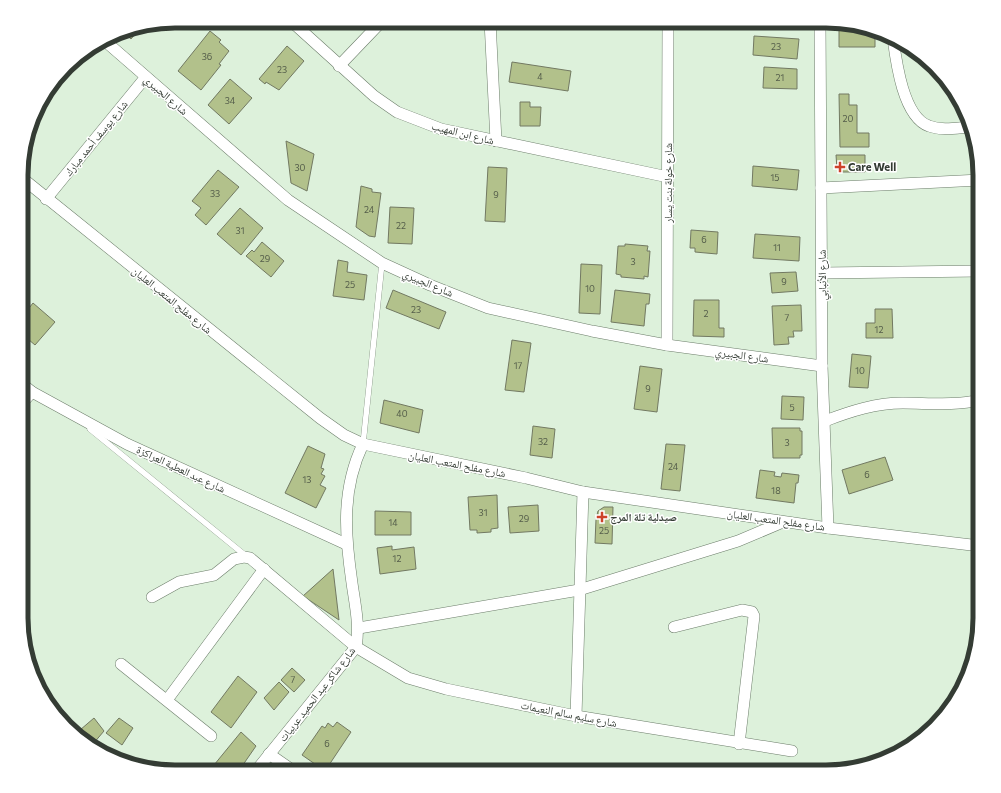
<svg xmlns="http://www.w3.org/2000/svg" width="1001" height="793" viewBox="0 0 1001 793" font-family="Commissioner,'Noto Naskh Arabic',sans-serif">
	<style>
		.building { fill: #b2c18b; stroke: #727962 }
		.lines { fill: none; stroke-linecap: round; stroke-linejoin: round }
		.service-casing { stroke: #6c7d6a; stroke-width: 6 }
		.minor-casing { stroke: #6c7d6a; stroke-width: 12 }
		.service { stroke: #fff; stroke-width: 5.5 }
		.minor { stroke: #fff; stroke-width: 11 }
		.poi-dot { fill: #cd422a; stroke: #fff; stroke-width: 1.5 }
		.labels { text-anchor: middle; stroke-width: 3; stroke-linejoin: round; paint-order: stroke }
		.number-label { font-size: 9px; fill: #545d4a }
		.street-label { font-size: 11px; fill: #343c34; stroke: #fff }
		.poi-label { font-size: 11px; font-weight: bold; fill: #343c34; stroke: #fff; text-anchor: start }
		.rim { fill: none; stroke: #343c34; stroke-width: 5 }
	</style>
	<rect width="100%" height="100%" fill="#ddf1db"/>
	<g class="building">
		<path d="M 839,22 L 875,30 L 875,47 L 839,47 Z"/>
		<path d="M 141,27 L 131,39 L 122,31 L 126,29 Z"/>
		<path d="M 210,31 L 221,40 L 219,42 L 229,51 L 219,64 L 221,65 L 201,90 L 178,71 Z"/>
		<path d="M 754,36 L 799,39 L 797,59 L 753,55 Z"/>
		<path d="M 287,46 L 304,61 L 279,90 L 266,82 L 265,84 L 259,79 Z"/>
		<path d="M 512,62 L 571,71 L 568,91 L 509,82 Z"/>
		<path d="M 764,67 L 797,69 L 797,89 L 763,88 Z"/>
		<path d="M 61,75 L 62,80 L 54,84 Z"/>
		<path d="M 230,79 L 252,98 L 229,124 L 208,105 Z"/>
		<path d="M 839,94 L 849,94 L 849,105 L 857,105 L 857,133 L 869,133 L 869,147 L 840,147 Z"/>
		<path d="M 520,102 L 530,102 L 530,107 L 541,107 L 540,126 L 520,126 Z"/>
		<path d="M 286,141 L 314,154 L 307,191 L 291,183 Z"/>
		<path d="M 836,155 L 865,155 L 865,172 L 842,172 L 837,169 Z"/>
		<path d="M 753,166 L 799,170 L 797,190 L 752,186 Z"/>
		<path d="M 488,167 L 507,168 L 505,222 L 485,221 Z"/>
		<path d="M 218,170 L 239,187 L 206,225 L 195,215 L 201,208 L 192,201 Z"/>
		<path d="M 361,186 L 372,189 L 372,192 L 381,193 L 375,237 L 369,236 L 356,227 Z"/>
		<path d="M 390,207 L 414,208 L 412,244 L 388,243 Z"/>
		<path d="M 240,208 L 263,228 L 241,255 L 217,234 Z"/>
		<path d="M 691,230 L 718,232 L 717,254 L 695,252 L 695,248 L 690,248 Z"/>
		<path d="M 755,234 L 800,237 L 799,261 L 753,258 Z"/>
		<path d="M 262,242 L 284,261 L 271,277 L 246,256 L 252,250 L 254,252 Z"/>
		<path d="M 625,244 L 648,246 L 647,251 L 650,251 L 648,277 L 644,276 L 644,279 L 621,277 L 621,275 L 616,274 L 618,246 L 625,246 Z"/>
		<path d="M 338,260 L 348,262 L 347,272 L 367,275 L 364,300 L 333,296 Z"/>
		<path d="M 581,264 L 602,265 L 600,314 L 579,313 Z"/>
		<path d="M 796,272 L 798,291 L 772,293 L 770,273 Z"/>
		<path d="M 393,290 L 446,312 L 439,329 L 386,308 Z"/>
		<path d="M 615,290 L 650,294 L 649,304 L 646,304 L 644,326 L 611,322 Z"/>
		<path d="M 694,300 L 719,300 L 719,328 L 724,328 L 724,337 L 693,336 Z"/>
		<path d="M 33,303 L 55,322 L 35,345 L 22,334 L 22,317 Z"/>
		<path d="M 801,305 L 802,331 L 793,331 L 794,337 L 788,337 L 789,344 L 774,345 L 772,306 Z"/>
		<path d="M 875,309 L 892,309 L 893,338 L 866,338 L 866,323 L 875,323 Z"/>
		<path d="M 512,340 L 531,343 L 524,392 L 505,390 Z"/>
		<path d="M 852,354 L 871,356 L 868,388 L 849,387 Z"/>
		<path d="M 640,366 L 662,369 L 657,412 L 634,409 Z"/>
		<path d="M 782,396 L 804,397 L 803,420 L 781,419 Z"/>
		<path d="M 384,400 L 423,410 L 419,433 L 380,423 Z"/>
		<path d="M 533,426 L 555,429 L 552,458 L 530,455 Z"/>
		<path d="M 772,428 L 800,428 L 800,431 L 802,431 L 802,455 L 800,455 L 800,458 L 773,458 Z"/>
		<path d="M 666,444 L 685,445 L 680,491 L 661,489 Z"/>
		<path d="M 308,446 L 325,454 L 321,468 L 324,469 L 321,474 L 325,476 L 320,485 L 326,488 L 316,508 L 285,493 Z"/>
		<path d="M 885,457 L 893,480 L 849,494 L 842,470 Z"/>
		<path d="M 760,470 L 775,472 L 774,476 L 781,477 L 782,473 L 799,475 L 798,483 L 796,483 L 794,503 L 756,498 Z"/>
		<path d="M 497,495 L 498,528 L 491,529 L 491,532 L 477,533 L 477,530 L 470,530 L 468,497 Z"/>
		<path d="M 538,505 L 539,531 L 510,533 L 508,507 Z"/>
		<path d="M 604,507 L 613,507 L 612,544 L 595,543 L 596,519 L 598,511 Z"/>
		<path d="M 375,511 L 411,512 L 411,535 L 375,535 Z"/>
		<path d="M 392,546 L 392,550 L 414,547 L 416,569 L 380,574 L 377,548 Z"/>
		<path d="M 333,569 L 339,620 L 303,596 Z"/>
		<path d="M 292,668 L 305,680 L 294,692 L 281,680 Z"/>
		<path d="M 238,676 L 257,692 L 231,728 L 211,712 Z"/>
		<path d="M 279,682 L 289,692 L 274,710 L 264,698 Z"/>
		<path d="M 94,718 L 104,731 L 93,744 L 80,730 Z"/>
		<path d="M 119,718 L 133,728 L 122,745 L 106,733 Z"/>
		<path d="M 337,722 L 351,732 L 325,771 L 302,755 L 322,726 L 325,728 L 328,723 L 333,727 Z"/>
		<path d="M 241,732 L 256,746 L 238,772 L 223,772 L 214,765 Z"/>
	</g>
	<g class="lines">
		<g class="service-casing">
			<g id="service">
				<path d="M 90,429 L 246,556"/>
				<path d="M 363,444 L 382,263"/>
			</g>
		</g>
		<g class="minor-casing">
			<g id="minor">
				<path d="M 291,21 L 374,96 L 397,112 L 441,129 L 668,177"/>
				<path d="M 490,21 L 496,141"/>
				<path d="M 820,21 L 822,366 L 828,528"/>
				<path d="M 893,38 C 896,61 903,117 929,126 C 942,131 956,128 969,127"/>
				<path d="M 105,41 L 288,200 L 382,263 L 430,285 L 488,308 L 592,331 L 667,345 L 822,366"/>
				<path d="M 339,66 L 382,21"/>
				<path d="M 22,178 L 320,418 L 344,435 L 363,444 L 526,478 L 583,492 L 828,528 L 980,546"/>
				<path d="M 821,188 L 980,180"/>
				<path d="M 46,199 L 145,78"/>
				<path d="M 822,273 L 980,271"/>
				<path d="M 667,345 L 668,21"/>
				<path d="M 22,384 L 32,392 L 127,444 L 346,544"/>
				<path d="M 22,403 L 32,392"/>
				<path d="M 825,421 C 851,411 876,403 903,403 C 929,403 954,406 980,400"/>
				<path d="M 152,597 L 179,582 L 214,575 L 234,559 L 244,557 L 250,558 L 356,647 L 408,678 L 446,689 L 576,716 L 792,751"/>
				<path d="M 674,627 L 742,610 L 752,612 L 754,616 L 739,744"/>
				<path d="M 359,628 L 579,590 L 738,541 L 783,522"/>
				<path d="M 121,664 L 211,736"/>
				<path d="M 167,700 L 264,569"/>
				<path d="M 576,716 L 583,492"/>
				<path d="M 269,754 L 295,772"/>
				<path d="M 255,772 L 356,647 C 360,625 355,605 352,583 C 345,535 341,490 363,444"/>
			</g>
		</g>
		<use href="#service" class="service"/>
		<use href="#minor" class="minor"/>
	</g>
	<g class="poi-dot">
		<path d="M838 161h4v4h4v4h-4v4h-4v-4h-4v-4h4z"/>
		<path d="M600 511h4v4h4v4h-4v4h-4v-4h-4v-4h4z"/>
	</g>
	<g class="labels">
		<g class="number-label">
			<text x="776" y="50">23</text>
			<text x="207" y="60">36</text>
			<text x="282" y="73">23</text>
			<text x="540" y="80">4</text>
			<text x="780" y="81">21</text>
			<text x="230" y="104">34</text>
			<text x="848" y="122">20</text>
			<text x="300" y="171">30</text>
			<text x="775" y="181">15</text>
			<text x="215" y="197">33</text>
			<text x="496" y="198">9</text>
			<text x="369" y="213">24</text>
			<text x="401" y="229">22</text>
			<text x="240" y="234">31</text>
			<text x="704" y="243">6</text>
			<text x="777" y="251">11</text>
			<text x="265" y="262">29</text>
			<text x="633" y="265">3</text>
			<text x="784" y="285">9</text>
			<text x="350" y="288">25</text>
			<text x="590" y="292">10</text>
			<text x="416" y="313">23</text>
			<text x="706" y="317">2</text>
			<text x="787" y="321">7</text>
			<text x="879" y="333">12</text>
			<text x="518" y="369">17</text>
			<text x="860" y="374">10</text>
			<text x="648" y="392">9</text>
			<text x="792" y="411">5</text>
			<text x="402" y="417">40</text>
			<text x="543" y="445">32</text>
			<text x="787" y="446">3</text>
			<text x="673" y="470">24</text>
			<text x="867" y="478">6</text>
			<text x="307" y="483">13</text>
			<text x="776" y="494">18</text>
			<text x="483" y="516">31</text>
			<text x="524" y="522">29</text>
			<text x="393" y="526">14</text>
			<text x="604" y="534">25</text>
			<text x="397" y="562">12</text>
			<text x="293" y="683">7</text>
			<text x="327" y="747">6</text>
		</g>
		<g class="street-label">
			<text transform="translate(166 95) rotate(41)" y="4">شارع الجبيري</text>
			<text transform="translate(463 133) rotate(14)" y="4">شارع ابن المهيب</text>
			<text transform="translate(96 138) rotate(-51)" y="4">شارع يوسف أحمد مبارك</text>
			<text transform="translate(668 183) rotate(-90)" y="4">شارع خولة بنت يسار</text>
			<text transform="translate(822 275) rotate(-91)" y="4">شارع الأنبابي</text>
			<text transform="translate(428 283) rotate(23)" y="4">شارع الجبيري</text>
			<text transform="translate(172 300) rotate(39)" y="4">شارع مفلح المتعب العليان</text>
			<text transform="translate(742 355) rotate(8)" y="4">شارع الجبيري</text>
			<text transform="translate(457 464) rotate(11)" y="4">شارع مفلح المتعب العليان</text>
			<text transform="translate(181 469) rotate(25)" y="4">شارع عبد العطية العراكزة</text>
			<text transform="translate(776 520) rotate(8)" y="4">شارع مفلح المتعب العليان</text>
			<text transform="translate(317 694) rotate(-52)" y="4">شارع شاكر عبد الحميد عربيات</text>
			<text transform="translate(569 714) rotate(11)" y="4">شارع سليم سالم النعيمات</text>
		</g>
		<g class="poi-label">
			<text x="848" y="171">Care Well</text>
			<text x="610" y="521">صيدلية تلة المرج</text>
		</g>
	</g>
	<path d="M0 0H1001V793H0ZM175 28H826A147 147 0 0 1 973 175V618A147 147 0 0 1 826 765H175A147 147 0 0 1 28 618V175A147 147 0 0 1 175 28Z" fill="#fff" fill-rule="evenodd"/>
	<path class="rim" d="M175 28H826A147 147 0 0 1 973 175V618A147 147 0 0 1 826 765H175A147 147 0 0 1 28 618V175A147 147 0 0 1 175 28Z"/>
</svg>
